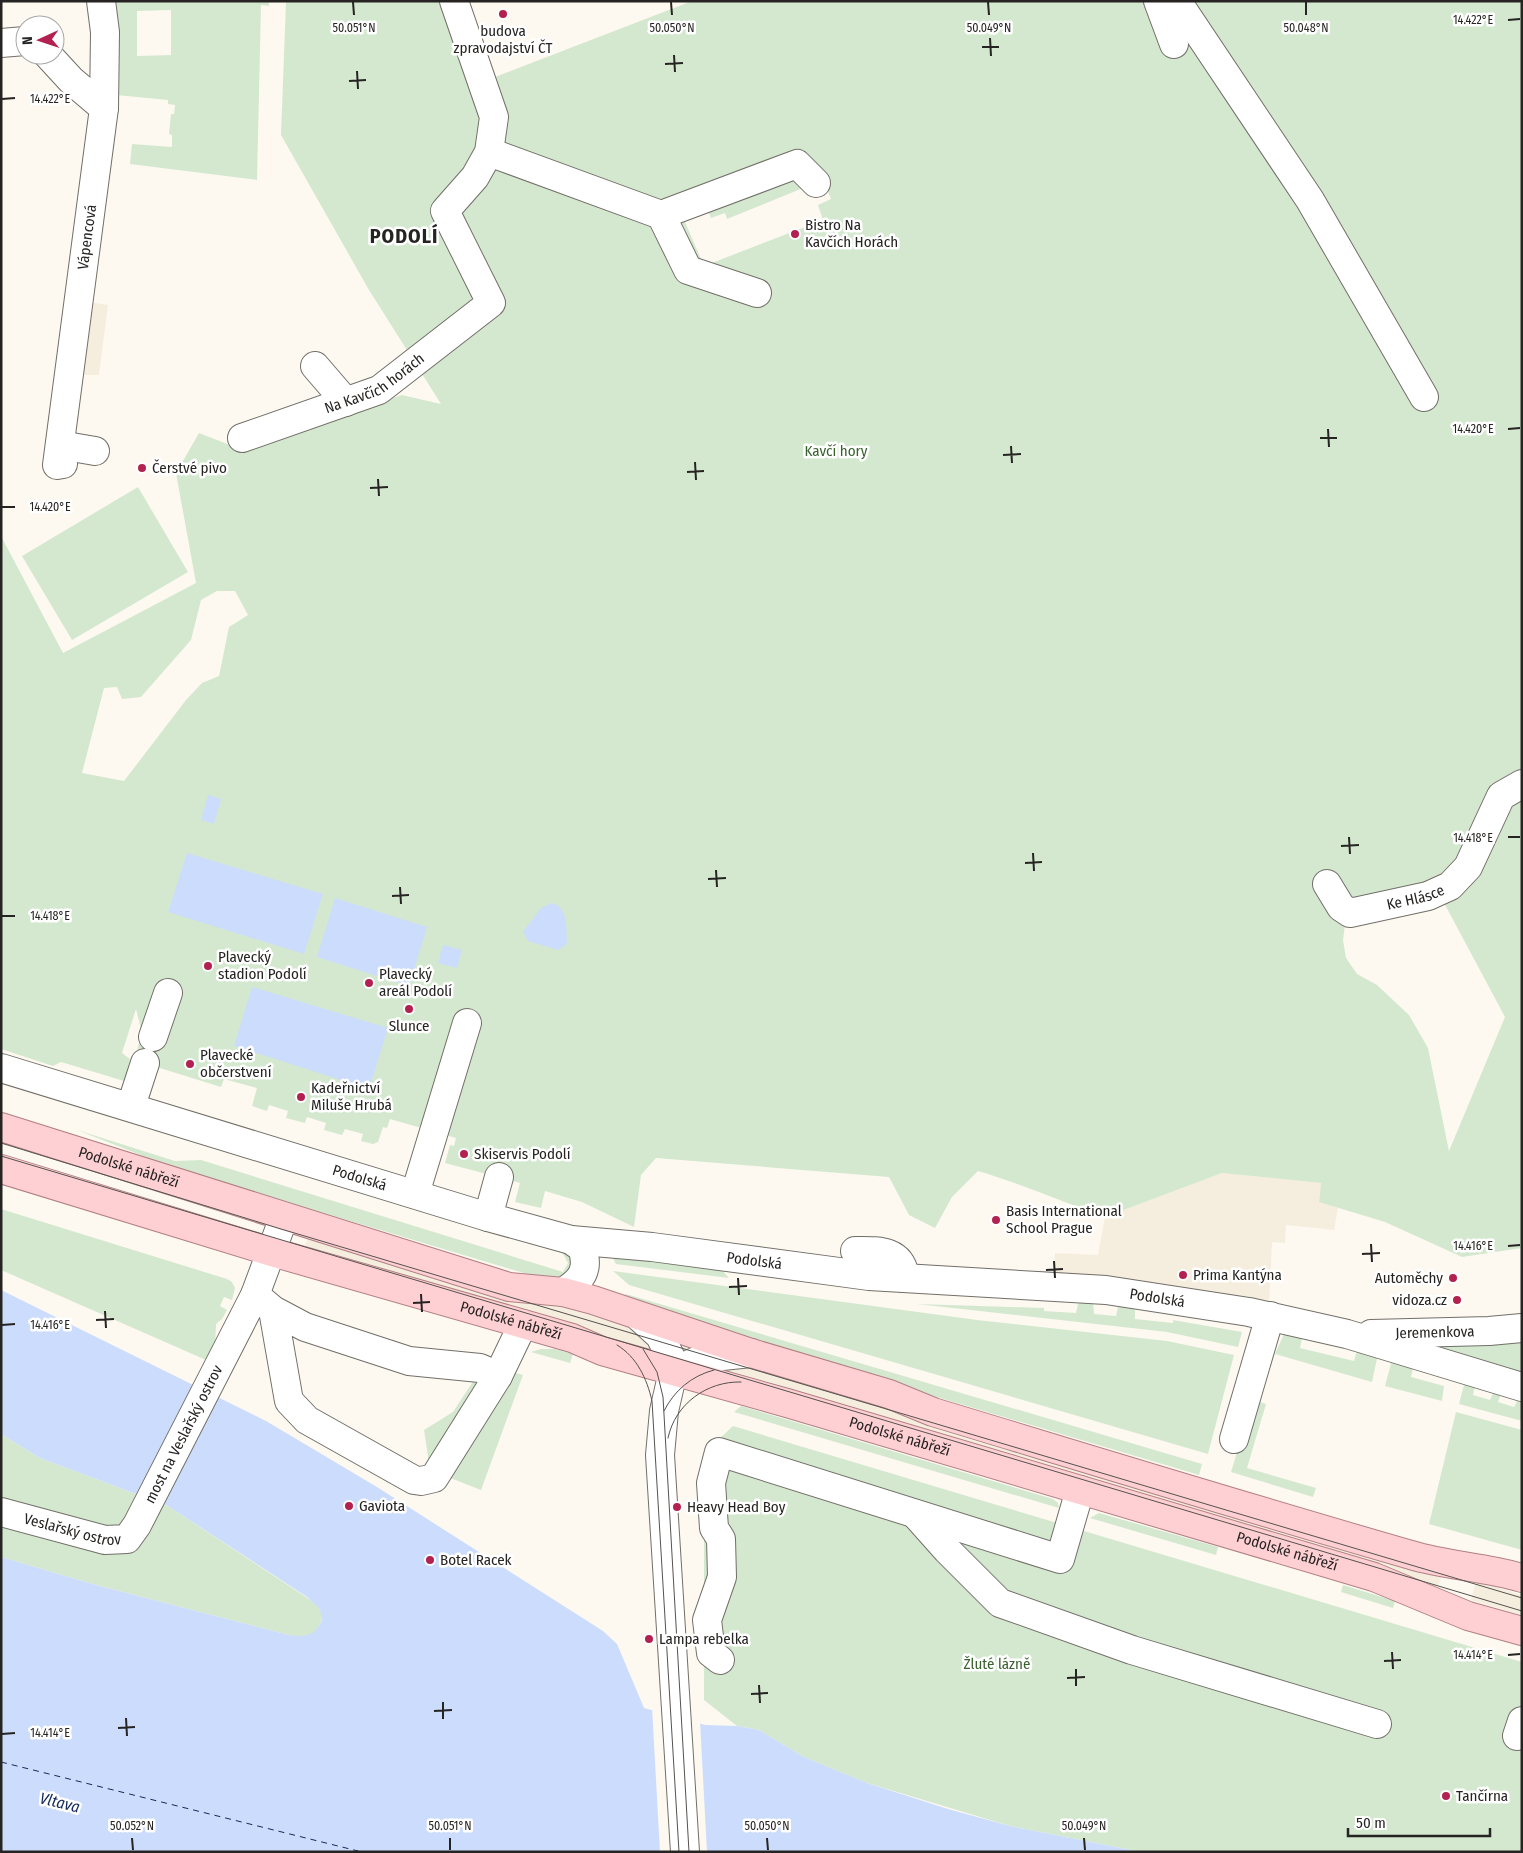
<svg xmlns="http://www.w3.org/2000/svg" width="1523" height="1853" viewBox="0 0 1523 1853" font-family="'Fira Sans Condensed',sans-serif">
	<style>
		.built { fill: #f5eedf }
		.green { fill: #d4e8cf; fill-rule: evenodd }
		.water { fill: #ccdcfd }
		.pier { fill: #fdf9f1 }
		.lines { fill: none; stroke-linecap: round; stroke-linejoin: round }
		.ferry { stroke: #15295a; stroke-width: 1; stroke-dasharray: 6 5; stroke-linecap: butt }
		.minor-casing { stroke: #726f68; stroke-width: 30 }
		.major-casing { stroke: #b27f83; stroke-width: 30 }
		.minor { stroke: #fff; stroke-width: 28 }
		.major { stroke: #fed0d4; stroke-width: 28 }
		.tram { stroke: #55524f; stroke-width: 1 }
		.ticks { fill: none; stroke: #262422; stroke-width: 2 }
		.poi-dot { fill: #b22150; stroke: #fff; stroke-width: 2 }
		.labels { text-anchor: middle; stroke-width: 5; stroke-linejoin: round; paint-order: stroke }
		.poi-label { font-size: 15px; fill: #262422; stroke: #fff; text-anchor: start }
		.street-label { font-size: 15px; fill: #262422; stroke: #fff }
		.park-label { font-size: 15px; fill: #3a622f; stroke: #fff }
		.water-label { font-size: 16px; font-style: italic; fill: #15295a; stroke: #fff }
		.district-label { font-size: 20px; font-weight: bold; letter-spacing: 1px; fill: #262422; stroke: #fff }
		.ticks-label { font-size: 12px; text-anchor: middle; fill: #262422; stroke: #fff; stroke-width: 5; stroke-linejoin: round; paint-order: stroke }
	</style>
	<rect width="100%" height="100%" fill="#fdf9f1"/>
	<g class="built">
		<path d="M 88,302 L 108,305 L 99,375 L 79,375 Z"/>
		<path d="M 1222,1173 L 1321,1183 L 1319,1201 L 1338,1208 L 1334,1230 L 1286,1225 L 1285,1243 L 1272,1242 L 1269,1306 L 1054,1279 L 1055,1253 L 1098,1255 L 1105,1217 Z"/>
		<path d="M 310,1236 L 465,1278 L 1154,1484 L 1441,1573 L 1440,1582 L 1434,1590 L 306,1251 L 305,1244 Z"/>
		<path d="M 1476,1581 L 1522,1595 L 1522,1615 L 1471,1600 Z"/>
	</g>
	<g class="green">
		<path d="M 116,1 L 269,1 L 269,6 L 261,5 L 257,180 L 130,164 L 132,144 L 172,147 L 172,135 L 169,134 L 171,114 L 174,114 L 175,105 L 168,104 L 168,100 L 116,95 L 119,44 ZM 171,10 L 171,55 L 137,56 L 137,11 Z"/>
		<path d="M 286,1 L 438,1 L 474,85 L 692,1 L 1522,1 L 1522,1248 L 1462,1257 L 1385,1222 L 1319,1202 L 1321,1183 L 1222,1173 L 1105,1217 C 1062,1202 1022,1184 978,1171 L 952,1197 L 935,1228 L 909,1215 L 889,1177 L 656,1158 L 641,1175 L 634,1227 L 582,1202 L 545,1191 L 541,1208 L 515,1202 L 520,1183 L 445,1163 L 450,1145 L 454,1146 L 456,1138 L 390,1119 L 387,1128 L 383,1127 L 378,1142 L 373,1144 L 361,1141 L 363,1134 L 345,1129 L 342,1135 L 324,1130 L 326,1123 L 307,1117 L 305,1123 L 286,1118 L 288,1111 L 269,1105 L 267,1111 L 252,1106 L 257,1088 L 224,1079 L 221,1087 L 134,1060 L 142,1033 L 136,1009 L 122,1053 L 130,1059 L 124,1081 L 61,1062 L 53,1066 L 1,1049 L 1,536 L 63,653 L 196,583 L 176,473 L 199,433 L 235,447 L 402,395 L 441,404 L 369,290 L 281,135 ZM 823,180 L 831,199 L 818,205 L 823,220 L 704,266 L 682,215 L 706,205 L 711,218 L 725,213 L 727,219 ZM 217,591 L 235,591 L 248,615 L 229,627 L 219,676 L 202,683 L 186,700 L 124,781 L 82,773 L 104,688 L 117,687 L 122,699 L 141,697 L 191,640 L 201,600 ZM 1443,901 L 1505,1017 L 1449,1151 L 1428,1048 L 1409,1015 L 1377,985 L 1357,974 L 1346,958 L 1343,940 L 1346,917 Z"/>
		<path d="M 138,487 L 188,572 L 72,640 L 22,556 Z"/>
		<path d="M 77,1130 L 175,1161 L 201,1160 L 563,1272 L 568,1263 L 557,1243 L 579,1262 L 557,1283 L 171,1167 Z"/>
		<path d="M 1,1209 L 227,1279 L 232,1282 L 235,1288 L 232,1300 L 224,1297 L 220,1306 L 227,1310 L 222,1319 L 216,1324 L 215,1347 L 206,1360 L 1,1270 Z"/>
		<path d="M 611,1255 L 719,1267 L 729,1278 L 616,1264 Z"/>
		<path d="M 613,1271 L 977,1320 L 1167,1341 L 1234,1355 L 1208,1454 L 629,1285 Z"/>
		<path d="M 626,1294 L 1202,1464 L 1199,1475 L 621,1303 Z"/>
		<path d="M 1083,1301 L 1093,1301 L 1094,1314 L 1116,1316 L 1118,1307 L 1122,1304 L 1135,1308 L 1135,1319 L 1173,1323 L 1173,1320 L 1242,1332 L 1238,1347 L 1167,1332 L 917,1304 L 1044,1308 L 1044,1311 L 1076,1313 L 1078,1304 Z"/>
		<path d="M 1284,1334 L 1302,1338 L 1300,1348 L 1354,1361 L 1358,1347 L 1378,1354 L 1372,1382 L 1275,1354 Z"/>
		<path d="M 1522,1340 L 1522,1372 L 1435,1349 L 1434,1346 Z"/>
		<path d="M 541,1349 L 555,1349 L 573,1354 L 570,1363 L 531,1352 Z"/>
		<path d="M 1393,1356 L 1414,1363 L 1411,1377 L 1444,1386 L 1442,1401 L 1385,1386 Z"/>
		<path d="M 508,1371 L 523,1375 L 481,1490 L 448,1477 Z"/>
		<path d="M 474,1380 L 484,1384 L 429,1463 L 424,1430 L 453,1412 Z"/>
		<path d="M 1465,1381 L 1476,1382 L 1473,1395 L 1490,1400 L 1494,1391 L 1501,1393 L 1498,1402 L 1514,1407 L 1522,1392 L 1522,1421 L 1459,1404 Z"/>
		<path d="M 1253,1400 L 1266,1404 L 1247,1468 L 1316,1488 L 1313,1497 L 1231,1472 Z"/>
		<path d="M 741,1406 L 1053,1499 L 1058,1503 L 1059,1508 L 734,1412 Z"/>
		<path d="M 1456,1412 L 1522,1430 L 1522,1550 L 1429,1524 Z"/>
		<path d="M 733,1426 L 1522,1662 L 1522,1852 L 1141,1852 L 1010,1826 L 867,1783 L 804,1757 L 759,1730 L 737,1726 L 704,1700 L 704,1453 Z"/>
		<path d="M 1,1434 L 40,1458 L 168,1506 L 318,1605 C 327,1619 319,1630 306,1638 L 289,1635 L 96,1585 L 1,1557 Z"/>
		<path d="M 1099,1513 L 1218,1547 L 1216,1555 L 1090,1518 Z"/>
		<path d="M 1343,1585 L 1395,1601 L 1393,1608 L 1341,1592 Z"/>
	</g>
	<g class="water">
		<path d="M 208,795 L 221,799 L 214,824 L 201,820 Z"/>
		<path d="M 187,853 L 323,894 L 304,954 L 168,912 Z"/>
		<path d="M 335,898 L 427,927 L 409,986 L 317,957 Z"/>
		<path d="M 552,903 C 569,908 566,929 567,944 L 558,950 L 528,941 L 523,932 L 541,908 Z"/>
		<path d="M 443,945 L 462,950 L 457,968 L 438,963 Z"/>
		<path d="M 252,987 L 388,1028 L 369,1089 L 234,1046 Z"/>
		<path d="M 1,1290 L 266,1421 L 377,1487 L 603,1631 L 617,1644 L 644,1708 L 705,1725 L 737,1726 L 759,1730 L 804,1757 L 867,1783 L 948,1809 L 1010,1826 L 1141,1852 L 1,1852 L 1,1557 L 96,1585 L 289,1635 C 304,1637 315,1637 322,1620 L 320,1609 L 307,1597 L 168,1506 L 40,1458 L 1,1434 Z"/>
	</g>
	<path class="pier" d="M 652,1707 L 700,1721 L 707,1852 L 660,1852 Z"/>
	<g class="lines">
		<path class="ferry" d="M 1,1762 L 362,1852"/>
		<g class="minor-casing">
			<g id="minor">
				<path d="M 1158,1 L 1174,44"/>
				<path d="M 1177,1 L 1310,200 L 1424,397"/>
				<path d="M 1,43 L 25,41"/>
				<path d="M 48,55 L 71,80 L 104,108"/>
				<path d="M 489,152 L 661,215 L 688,270 L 757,293"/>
				<path d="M 661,215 L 797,164 L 816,183"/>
				<path d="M 315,366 L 346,402"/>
				<path id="s1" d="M 242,438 L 379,390 L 491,303 L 445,211 L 475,177 L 489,152 L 494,117 L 454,1"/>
				<path d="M 60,445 L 95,451"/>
				<path id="s2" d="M 63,464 L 57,465 L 104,108 L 105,32 L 101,1"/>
				<path id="s3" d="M 1327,884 L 1341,907 L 1350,913 L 1428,896 L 1450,886 L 1468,867 L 1501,796 L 1522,784"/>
				<path d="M 153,1037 L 168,993"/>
				<path id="s4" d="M 1,1068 L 488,1217 L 571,1240 L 652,1247 L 869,1276 L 1106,1290 L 1249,1312 L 1347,1334 L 1522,1387"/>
				<path d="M 131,1106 L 145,1063"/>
				<path d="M 415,1194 L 467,1023"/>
				<path d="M 488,1217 L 499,1177"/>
				<path d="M 855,1251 C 878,1251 902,1249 905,1278"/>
				<path d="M 563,1292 C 581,1281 590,1270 582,1248 L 571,1240"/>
				<path d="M 255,1295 L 273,1310 L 305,1327 L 409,1361 L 480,1368 L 498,1376 L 434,1478 L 421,1481 L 414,1480 L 307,1420 L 289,1401 L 273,1310"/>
				<path d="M 638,1316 L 660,1336 L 671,1358 L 673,1372 L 664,1411 L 660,1455 L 685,1852"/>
				<path id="s5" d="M 1371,1334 L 1489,1331 L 1522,1328"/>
				<path d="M 673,1372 L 703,1358 L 751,1353"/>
				<path d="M 498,1376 L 523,1324"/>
				<path d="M 1234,1439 L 1270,1316"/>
				<path id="s6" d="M 1,1512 L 105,1540 L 127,1539 L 137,1525 L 255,1295 L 284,1217"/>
				<path d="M 915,1514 L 947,1550 L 1000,1603 L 1132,1650 L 1377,1724"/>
				<path d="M 720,1660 L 711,1653 L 707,1620 L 722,1577 L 721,1539 L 714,1528 L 711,1483 L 719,1452 L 1060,1559 L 1080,1490"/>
				<path d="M 1517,1736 L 1522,1721"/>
			</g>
		</g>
		<g class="major-casing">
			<g id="major">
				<path id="s7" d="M 1,1127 L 509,1287 L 563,1292 L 593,1300 L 751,1353 L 889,1394 L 933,1412 C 1092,1460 1251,1509 1411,1555 C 1447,1566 1486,1567 1522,1578"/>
				<path id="s8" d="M 1,1169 L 272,1252 L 572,1338 L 602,1351 L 787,1403 L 1374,1577 L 1468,1616 L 1522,1631"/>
			</g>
		</g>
		<use href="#minor" class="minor"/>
		<use href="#major" class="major"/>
		<g class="tram">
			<path d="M 1,1143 L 281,1229 L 1522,1598"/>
			<path d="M 1,1156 L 1522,1611"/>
			<path d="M 617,1345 C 637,1357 647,1379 652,1401 L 679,1852"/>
			<path d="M 643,1349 L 657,1372 L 663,1397 L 689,1852"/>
			<path d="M 664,1411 C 674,1391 691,1376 714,1370"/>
			<path d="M 668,1438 C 675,1404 707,1381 741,1382"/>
		</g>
	</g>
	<path class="ticks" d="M 353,2 L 354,15M 671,2 L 672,15M 988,2 L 989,15M 1306,2 L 1306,15M 1508,20 L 1520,19M 990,38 L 991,56M 982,47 L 999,47M 674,55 L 675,72M 665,64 L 683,63M 357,71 L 358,89M 349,81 L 366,80M 2,99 L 15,98M 1328,429 L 1329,447M 1508,429 L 1520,428M 1320,438 L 1337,438M 1011,446 L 1012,463M 1003,455 L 1021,454M 695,462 L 696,480M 687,472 L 704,471M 378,479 L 379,496M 370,488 L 388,487M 2,507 L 15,507M 1349,837 L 1350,854M 1508,837 L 1520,837M 1341,846 L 1359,845M 1033,853 L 1034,871M 1025,863 L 1042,862M 716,870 L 717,887M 708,879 L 726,878M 400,887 L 401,904M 392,896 L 409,895M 2,916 L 15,916M 1371,1244 L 1372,1262M 1508,1246 L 1520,1245M 1362,1254 L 1380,1253M 1054,1261 L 1055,1278M 1046,1270 L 1063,1269M 738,1278 L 739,1295M 729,1287 L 747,1286M 421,1294 L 422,1312M 413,1303 L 430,1302M 105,1311 L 106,1328M 96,1320 L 114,1319M 2,1325 L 15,1324M 1392,1652 L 1393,1669M 1508,1655 L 1520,1654M 1384,1661 L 1401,1660M 1076,1669 L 1076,1686M 1067,1678 L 1085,1677M 759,1685 L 760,1703M 751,1694 L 768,1693M 443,1702 L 443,1719M 434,1711 L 452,1710M 126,1718 L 127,1736M 118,1728 L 135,1727M 2,1734 L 15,1733M 132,1838 L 133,1850M 450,1838 L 450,1850M 767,1838 L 768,1850M 1084,1838 L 1085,1850"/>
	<g class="poi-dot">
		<circle cx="503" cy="14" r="5"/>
		<circle cx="795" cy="234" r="5"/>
		<circle cx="142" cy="468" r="5"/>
		<circle cx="208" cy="966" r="5"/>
		<circle cx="369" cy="983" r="5"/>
		<circle cx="409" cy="1009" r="5"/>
		<circle cx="190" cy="1064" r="5"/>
		<circle cx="301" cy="1097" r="5"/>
		<circle cx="464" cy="1154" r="5"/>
		<circle cx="996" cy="1220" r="5"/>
		<circle cx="1183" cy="1275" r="5"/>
		<circle cx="1453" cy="1278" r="5"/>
		<circle cx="1457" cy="1300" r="5"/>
		<circle cx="349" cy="1506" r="5"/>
		<circle cx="677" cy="1507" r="5"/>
		<circle cx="430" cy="1560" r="5"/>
		<circle cx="649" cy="1639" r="5"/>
		<circle cx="1446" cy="1796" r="5"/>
	</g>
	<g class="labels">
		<g class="poi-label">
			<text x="503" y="36" text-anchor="middle">budova<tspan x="503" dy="17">zpravodajství ČT</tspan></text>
			<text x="805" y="230">Bistro Na<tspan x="805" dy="17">Kavčích Horách</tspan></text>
			<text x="152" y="473">Čerstvé pivo</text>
			<text x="218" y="962">Plavecký<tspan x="218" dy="17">stadion Podolí</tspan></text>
			<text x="379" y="979">Plavecký<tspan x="379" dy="17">areál Podolí</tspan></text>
			<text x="409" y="1031" text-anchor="middle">Slunce</text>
			<text x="200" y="1060">Plavecké<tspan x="200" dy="17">občerstvení</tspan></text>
			<text x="311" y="1093">Kadeřnictví<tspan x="311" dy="17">Miluše Hrubá</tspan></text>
			<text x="474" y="1159">Skiservis Podolí</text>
			<text x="1006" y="1216">Basis International<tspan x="1006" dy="17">School Prague</tspan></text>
			<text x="1193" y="1280">Prima Kantýna</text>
			<text x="1443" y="1283" text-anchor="end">Automěchy</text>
			<text x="1447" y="1305" text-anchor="end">vidoza.cz</text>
			<text x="359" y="1511">Gaviota</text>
			<text x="687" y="1512">Heavy Head Boy</text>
			<text x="440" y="1565">Botel Racek</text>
			<text x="659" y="1644">Lampa rebelka</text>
			<text x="1456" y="1801">Tančírna</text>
		</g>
		<g class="street-label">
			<text dy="5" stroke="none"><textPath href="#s2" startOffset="236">Vápencová</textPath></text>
			<text dy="5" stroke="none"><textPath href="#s1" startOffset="144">Na Kavčích horách</textPath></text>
			<text dy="5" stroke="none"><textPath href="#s3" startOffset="105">Ke Hlásce</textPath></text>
			<text dy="5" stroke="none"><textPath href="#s7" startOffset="134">Podolské nábřeží</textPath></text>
			<text dy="5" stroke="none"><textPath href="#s4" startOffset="375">Podolská</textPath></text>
			<text dy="5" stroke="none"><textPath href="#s4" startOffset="780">Podolská</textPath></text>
			<text dy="5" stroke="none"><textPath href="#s4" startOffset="1185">Podolská</textPath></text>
			<text dy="5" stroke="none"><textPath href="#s8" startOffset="532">Podolské nábřeží</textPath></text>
			<text dy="5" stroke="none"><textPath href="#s5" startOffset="64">Jeremenkova</textPath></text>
			<text dy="5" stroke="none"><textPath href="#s6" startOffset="249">most na Veslařský ostrov</textPath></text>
			<text dy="5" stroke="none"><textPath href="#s8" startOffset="938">Podolské nábřeží</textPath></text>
			<text dy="5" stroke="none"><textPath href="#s6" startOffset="74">Veslařský ostrov</textPath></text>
			<text dy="5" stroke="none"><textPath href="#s8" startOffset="1342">Podolské nábřeží</textPath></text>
		</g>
		<g class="park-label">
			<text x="836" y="456">Kavčí hory</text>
			<text x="997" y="1669">Žluté lázně</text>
		</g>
		<g class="water-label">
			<text transform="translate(60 1802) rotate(14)" y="6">Vltava</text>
		</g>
		<g class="district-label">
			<text x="404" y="243">PODOLÍ</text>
		</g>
	</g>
	<g class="ticks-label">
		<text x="1473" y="24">14.422°E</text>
		<text x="354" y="32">50.051°N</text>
		<text x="672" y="32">50.050°N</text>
		<text x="989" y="32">50.049°N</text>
		<text x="1306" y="32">50.048°N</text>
		<text x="50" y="103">14.422°E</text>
		<text x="1473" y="433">14.420°E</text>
		<text x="50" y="511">14.420°E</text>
		<text x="1473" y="842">14.418°E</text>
		<text x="50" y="920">14.418°E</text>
		<text x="1473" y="1250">14.416°E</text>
		<text x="50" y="1329">14.416°E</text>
		<text x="1473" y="1659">14.414°E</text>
		<text x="50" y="1737">14.414°E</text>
		<text x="132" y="1830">50.052°N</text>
		<text x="450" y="1830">50.051°N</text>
		<text x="767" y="1830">50.050°N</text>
		<text x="1084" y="1830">50.049°N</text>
	</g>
	<rect width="1523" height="1853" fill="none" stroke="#262422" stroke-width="5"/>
	<g transform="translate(40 40) rotate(267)"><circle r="24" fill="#ffffff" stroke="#a8a7a7"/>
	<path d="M0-4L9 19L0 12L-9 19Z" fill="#b22150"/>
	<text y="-8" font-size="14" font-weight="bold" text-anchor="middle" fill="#262422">N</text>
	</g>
	<path d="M1348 1828v8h142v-8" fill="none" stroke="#262422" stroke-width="2.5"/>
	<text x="1356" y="1828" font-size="15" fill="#262422" stroke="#ffffff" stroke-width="4" paint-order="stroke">50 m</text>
</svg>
